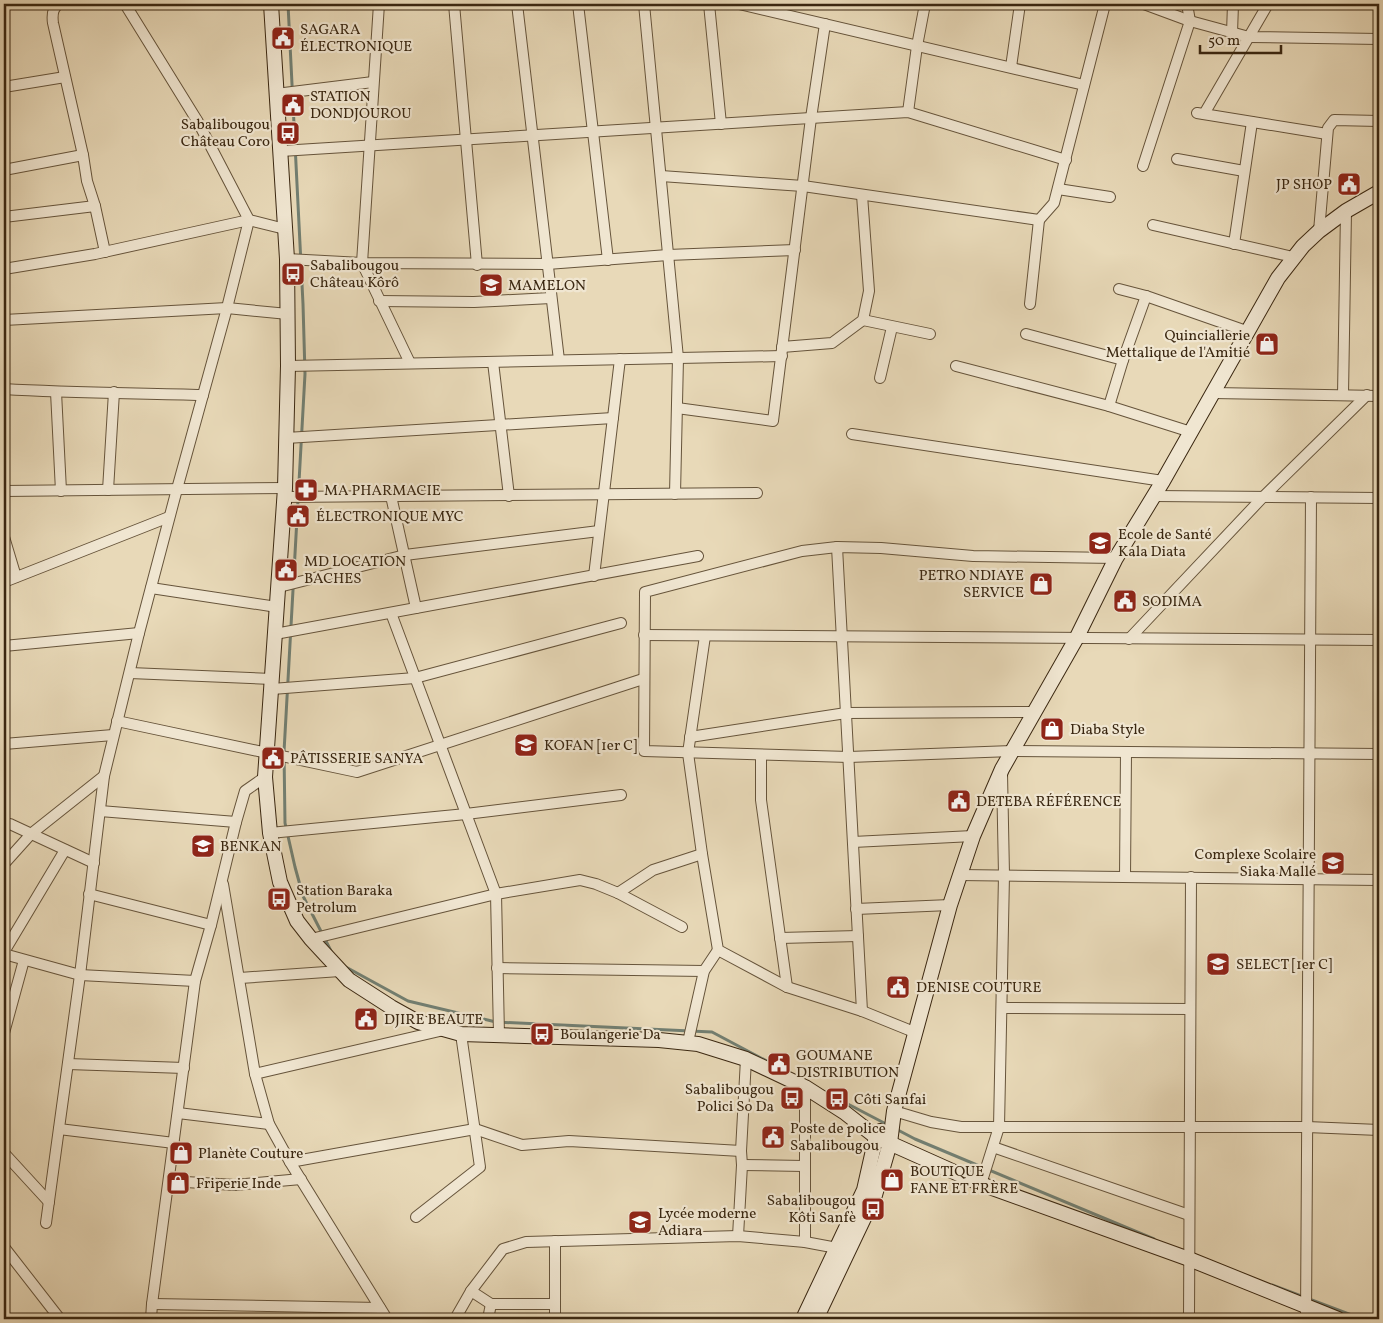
<svg xmlns="http://www.w3.org/2000/svg" width="1383" height="1323" viewBox="0 0 1383 1323" font-family="Vollkorn,serif">
	<style>
		.lines { fill: none; stroke-linecap: round; stroke-linejoin: round }
		.stream { stroke: #727f72; stroke-width: 3 }
		.minor-casing { stroke: #66543b; stroke-width: 12 }
		.secondary-casing { stroke: #3a2711; stroke-width: 16 }
		.minor { stroke: #f0e6d1; stroke-width: 10 }
		.secondary { stroke: #f0e6d1; stroke-width: 14 }
		.labels { text-anchor: middle; stroke-width: 4.5; stroke-linejoin: round; paint-order: stroke }
		.poi-label { font-size: 15px; fill: #3a2711; stroke: #f0e6d1; text-anchor: start }
	</style>
	<rect width="100%" height="100%" fill="#e8d9b8"/>
	<filter id="stains"><feTurbulence type="fractalNoise" baseFrequency=".004" numOctaves="4"/><feColorMatrix values="0 0 0 0 .2 0 0 0 0 .09 0 0 0 0 .02 0 0 0 .5 -.17"/></filter>
	<radialGradient id="worn" r=".72"><stop offset=".6" stop-color="#630" stop-opacity="0"/><stop offset="1" stop-color="#630" stop-opacity=".3"/></radialGradient>
	<g class="lines">
		<g class="stream">
			<path d="M 288,4 L 303,304 L 305,374 L 284,752 L 285,823 L 295,867 L 303,896 L 331,951"/>
			<path d="M 344,966 L 408,1001 L 496,1022 L 712,1032 L 778,1067"/>
			<path d="M 823,1091 L 888,1125"/>
			<path d="M 896,1129 L 915,1139 L 1154,1239"/>
			<path d="M 1272,1285 L 1362,1319"/>
		</g>
		<g class="minor-casing">
			<g id="minor">
				<path d="M 379,4 L 362,263 L 410,363"/>
				<path d="M 454,4 L 477,265"/>
				<path d="M 517,4 L 559,360"/>
				<path d="M 578,4 L 608,260"/>
				<path d="M 644,4 L 678,358 L 675,494"/>
				<path d="M 709,4 L 721,124"/>
				<path d="M 739,4 L 1084,85"/>
				<path d="M 1144,4 L 1190,21 L 1249,37 L 1379,39"/>
				<path d="M 1232,33 L 1233,4"/>
				<path d="M 1011,67 L 1020,4"/>
				<path d="M 4,87 L 65,77"/>
				<path d="M 276,94 L 373,82"/>
				<path d="M 908,112 L 917,46 L 925,4"/>
				<path d="M 1197,113 L 1327,134"/>
				<path d="M 1204,114 L 1268,4"/>
				<path d="M 281,151 L 908,112 L 1066,160"/>
				<path d="M 1177,159 L 1244,171"/>
				<path d="M 1143,166 L 1190,21 L 1187,4"/>
				<path d="M 4,170 L 83,155"/>
				<path d="M 661,176 L 803,186 L 1039,220 L 1054,203 L 1105,4"/>
				<path d="M 1058,189 L 1110,197"/>
				<path d="M 95,206 L 105,252"/>
				<path d="M 4,217 L 95,206 L 87,181 L 83,155 L 53,23 C 52,16 52,8 59,4"/>
				<path d="M 1153,225 L 1293,257"/>
				<path d="M 1319,231 L 1328,128 L 1334,120 L 1379,121"/>
				<path d="M 1234,244 L 1252,122"/>
				<path d="M 287,259 L 362,263 L 547,264 L 668,255 L 795,250"/>
				<path d="M 4,269 L 95,254 L 249,220 L 285,229"/>
				<path d="M 1119,289 L 1146,296 L 1249,332"/>
				<path d="M 379,301 L 474,302 L 551,298"/>
				<path d="M 1030,304 L 1039,220"/>
				<path d="M 4,320 L 227,308 L 288,314"/>
				<path d="M 863,320 L 930,334"/>
				<path d="M 1026,334 L 1123,360"/>
				<path d="M 782,347 L 832,343 L 863,320 L 869,291 L 862,195"/>
				<path d="M 493,362 L 509,496"/>
				<path d="M 288,366 L 782,356"/>
				<path d="M 956,366 L 1109,406 L 1191,432"/>
				<path d="M 880,378 L 892,327"/>
				<path d="M 4,389 C 70,393 137,393 203,395"/>
				<path d="M 56,392 L 61,491"/>
				<path d="M 1213,393 L 1379,396"/>
				<path d="M 1343,395 L 1346,211"/>
				<path d="M 1109,406 L 1123,360 L 1146,296"/>
				<path d="M 677,408 L 773,421 L 811,118 L 825,24"/>
				<path d="M 852,434 L 1163,481"/>
				<path d="M 286,438 L 613,418"/>
				<path d="M 108,490 L 114,392"/>
				<path d="M 4,491 L 285,488"/>
				<path d="M 391,496 L 416,608"/>
				<path d="M 1154,496 L 1379,498"/>
				<path d="M 284,497 L 757,493"/>
				<path d="M 4,537 L 16,577"/>
				<path d="M 837,547 L 862,1011"/>
				<path d="M 1116,558 L 973,556 L 881,548 L 837,547 L 802,551 L 645,592 L 644,751 L 849,757 L 1012,751 L 1379,754"/>
				<path d="M 594,576 L 620,359"/>
				<path d="M 4,582 L 169,517"/>
				<path d="M 279,587 L 405,555 L 599,531"/>
				<path d="M 151,588 L 277,607"/>
				<path d="M 391,613 L 496,894 L 499,1035"/>
				<path d="M 275,634 L 698,556"/>
				<path d="M 644,635 L 1379,640"/>
				<path d="M 705,636 L 688,753 L 702,854 L 718,950 L 787,987 L 862,1011 L 914,1032"/>
				<path d="M 1129,639 L 1263,497 L 1367,395"/>
				<path d="M 4,646 L 139,633"/>
				<path d="M 130,673 L 272,679"/>
				<path d="M 272,689 L 415,678 L 621,623"/>
				<path d="M 117,721 L 357,772 L 643,679"/>
				<path d="M 690,737 L 846,713 L 1034,712"/>
				<path d="M 4,744 L 113,735"/>
				<path d="M 761,755 L 761,800 L 787,987"/>
				<path d="M 100,811 L 236,822"/>
				<path d="M 4,825 L 10,824 L 94,863"/>
				<path d="M 270,833 L 466,814 L 621,795"/>
				<path d="M 853,842 L 973,836"/>
				<path d="M 4,864 L 31,834 L 104,776"/>
				<path d="M 960,875 L 1379,880"/>
				<path d="M 1125,877 L 1126,752"/>
				<path d="M 223,884 L 255,1074 L 269,1124 L 290,1162 L 387,1319"/>
				<path d="M 618,893 L 653,870 L 702,854"/>
				<path d="M 89,894 L 211,925"/>
				<path d="M 856,909 L 950,905"/>
				<path d="M 780,938 L 858,936"/>
				<path d="M 311,939 L 496,894 L 580,880 L 596,884 L 618,893 L 682,927"/>
				<path d="M 4,952 L 65,850"/>
				<path d="M 4,954 L 80,975 L 195,981"/>
				<path d="M 497,968 L 704,971"/>
				<path d="M 240,978 L 340,971"/>
				<path d="M 1002,1008 L 1190,1009"/>
				<path d="M 4,1033 L 24,960"/>
				<path d="M 688,1042 L 704,971 L 718,950"/>
				<path d="M 68,1064 L 184,1068"/>
				<path d="M 255,1074 L 444,1030"/>
				<path d="M 894,1111 L 931,1122 L 961,1127 L 1307,1127 L 1379,1130"/>
				<path d="M 178,1113 L 269,1124"/>
				<path d="M 59,1129 L 174,1143"/>
				<path d="M 993,1147 L 1189,1215"/>
				<path d="M 4,1153 L 49,1202"/>
				<path d="M 290,1162 L 475,1129 L 522,1145 L 569,1141 L 741,1151"/>
				<path d="M 742,1165 L 804,1166"/>
				<path d="M 169,1181 L 235,1185 L 301,1179"/>
				<path d="M 981,1184 L 999,1127 L 1004,875 L 1002,773"/>
				<path d="M 416,1217 L 480,1167 L 461,1034"/>
				<path d="M 46,1223 L 80,975 L 104,776 L 139,633 L 177,489 L 227,308 L 249,220 L 198,122 L 125,4"/>
				<path d="M 738,1236 L 742,1165 L 741,1151 L 746,1059"/>
				<path d="M 555,1241 L 555,1319"/>
				<path d="M 805,1242 L 805,1087"/>
				<path d="M 4,1247 L 60,1319"/>
				<path d="M 471,1291 L 491,1304 L 555,1304"/>
				<path d="M 152,1304 L 380,1308"/>
				<path d="M 151,1319 L 152,1304 L 195,981 L 211,925 L 236,822 L 245,791 L 265,777"/>
				<path d="M 455,1319 L 471,1291 L 503,1249 L 526,1242 L 738,1236 L 805,1242 L 837,1248"/>
				<path d="M 488,1319 L 491,1304"/>
				<path d="M 1189,1319 L 1191,877"/>
				<path d="M 1306,1319 L 1311,497"/>
			</g>
		</g>
		<g class="secondary-casing">
			<g id="secondary">
				<path d="M 271,4 L 287,259 L 288,366 L 285,488 L 265,777 L 270,833 L 280,882 L 297,921 L 311,939 L 349,980 L 391,1007 L 418,1022 L 461,1034 L 659,1040 L 698,1044 L 746,1059 L 805,1087 L 844,1112 L 876,1137 L 981,1184 L 1189,1259 L 1338,1319"/>
				<path d="M 803,1319 L 864,1190 L 876,1137 L 880,1131"/>
				<path d="M 816,1319 L 875,1195 L 890,1143 L 894,1111 L 950,905 L 973,836 L 1002,769 L 1076,639 L 1116,558 L 1163,481 L 1278,278 L 1303,246 L 1319,231 L 1346,211 L 1379,192"/>
			</g>
		</g>
		<use href="#minor" class="minor"/>
		<use href="#secondary" class="secondary"/>
	</g>
	<defs>
		<g id="civic-square" transform="scale(1.25)"><rect x="-9" y="-9" width="18" height="18" rx="4" fill="#8f2418" stroke="#f0e6d1"/><path d="M-.6-6.5H3V-4.5H.6V-3L4-1V1h2V6H-6V1h2V-1L-.6-3ZM-1.2 2.5V6h2.4V2.5Z" fill="#fff"/></g>
		<g id="bus-square" transform="scale(1.25)"><rect x="-9" y="-9" width="18" height="18" rx="4" fill="#8f2418" stroke="#f0e6d1"/><path d="M-5-6H5V4H4V6H2V4H-2V6H-4V4H-5ZM-3.5-4V0h7V-4ZM-3.5 1.2v1.5H-2V1.2ZM2 1.2v1.5H3.5V1.2Z" fill="#fff"/></g>
		<g id="school-square" transform="scale(1.25)"><rect x="-9" y="-9" width="18" height="18" rx="4" fill="#8f2418" stroke="#f0e6d1"/><path d="M0-5L7-2L0 1L-7-2ZM-4 1L0 2.5L4 1V4Q0 6-4 4Z" fill="#fff"/></g>
		<g id="shop-square" transform="scale(1.25)"><rect x="-9" y="-9" width="18" height="18" rx="4" fill="#8f2418" stroke="#f0e6d1"/><path d="M-5-2.5h2.3a2.7 3.5 0 0 1 5.4 0H5L5.5 6h-11ZM-1.5-2.5h3a1.5 2.3 0 0 0-3 0Z" fill="#fff"/></g>
		<g id="pharmacy-square" transform="scale(1.25)"><rect x="-9" y="-9" width="18" height="18" rx="4" fill="#8f2418" stroke="#f0e6d1"/><path d="M-2-6h4v4h4v4h-4v4h-4v-4h-4v-4h4Z" fill="#fff"/></g>
	</defs>
	<g fill-rule="evenodd">
		<use href="#civic-square" x="283" y="38"/>
		<use href="#civic-square" x="293" y="105"/>
		<use href="#bus-square" x="288" y="133"/>
		<use href="#civic-square" x="1349" y="184"/>
		<use href="#bus-square" x="293" y="274"/>
		<use href="#school-square" x="491" y="285"/>
		<use href="#shop-square" x="1267" y="344"/>
		<use href="#pharmacy-square" x="306" y="490"/>
		<use href="#civic-square" x="298" y="516"/>
		<use href="#school-square" x="1100" y="543"/>
		<use href="#civic-square" x="286" y="570"/>
		<use href="#shop-square" x="1041" y="584"/>
		<use href="#civic-square" x="1125" y="601"/>
		<use href="#shop-square" x="1052" y="729"/>
		<use href="#school-square" x="526" y="745"/>
		<use href="#civic-square" x="273" y="758"/>
		<use href="#civic-square" x="959" y="801"/>
		<use href="#school-square" x="203" y="846"/>
		<use href="#school-square" x="1333" y="863"/>
		<use href="#bus-square" x="279" y="899"/>
		<use href="#school-square" x="1218" y="964"/>
		<use href="#civic-square" x="898" y="987"/>
		<use href="#civic-square" x="366" y="1019"/>
		<use href="#bus-square" x="542" y="1034"/>
		<use href="#civic-square" x="779" y="1064"/>
		<use href="#bus-square" x="792" y="1098"/>
		<use href="#bus-square" x="837" y="1099"/>
		<use href="#civic-square" x="773" y="1137"/>
		<use href="#shop-square" x="181" y="1153"/>
		<use href="#shop-square" x="892" y="1180"/>
		<use href="#shop-square" x="178" y="1183"/>
		<use href="#bus-square" x="873" y="1209"/>
		<use href="#school-square" x="640" y="1222"/>
	</g>
	<g class="labels">
		<g class="poi-label">
			<text x="300" y="34">SAGARA<tspan x="300" dy="17">ÉLECTRONIQUE</tspan></text>
			<text x="310" y="101">STATION<tspan x="310" dy="17">DONDJOUROU</tspan></text>
			<text x="270" y="129" text-anchor="end">Sabalibougou<tspan x="270" dy="17">Château Coro</tspan></text>
			<text x="1332" y="189" text-anchor="end">JP SHOP</text>
			<text x="310" y="270">Sabalibougou<tspan x="310" dy="17">Château Kôrô</tspan></text>
			<text x="508" y="290">MAMELON</text>
			<text x="1250" y="340" text-anchor="end">Quinciallerie<tspan x="1250" dy="17">Mettalique de l'Amitié</tspan></text>
			<text x="324" y="495">MA PHARMACIE</text>
			<text x="316" y="521">ÉLECTRONIQUE MYC</text>
			<text x="1118" y="539">Ecole de Santé<tspan x="1118" dy="17">Kala Diata</tspan></text>
			<text x="304" y="566">MD LOCATION<tspan x="304" dy="17">BACHES</tspan></text>
			<text x="1024" y="580" text-anchor="end">PETRO NDIAYE<tspan x="1024" dy="17">SERVICE</tspan></text>
			<text x="1142" y="606">SODIMA</text>
			<text x="1070" y="734">Diaba Style</text>
			<text x="544" y="750">KOFAN [1er C]</text>
			<text x="290" y="763">PÂTISSERIE SANYA</text>
			<text x="976" y="806">DETEBA RÉFÉRENCE</text>
			<text x="220" y="851">BENKAN</text>
			<text x="1316" y="859" text-anchor="end">Complexe Scolaire<tspan x="1316" dy="17">Siaka Mallé</tspan></text>
			<text x="296" y="895">Station Baraka<tspan x="296" dy="17">Petrolum</tspan></text>
			<text x="1236" y="969">SELECT [1er C]</text>
			<text x="916" y="992">DENISE COUTURE</text>
			<text x="384" y="1024">DJIRE BEAUTE</text>
			<text x="560" y="1039">Boulangerie Da</text>
			<text x="796" y="1060">GOUMANE<tspan x="796" dy="17">DISTRIBUTION</tspan></text>
			<text x="774" y="1094" text-anchor="end">Sabalibougou<tspan x="774" dy="17">Polici So Da</tspan></text>
			<text x="854" y="1104">Côti Sanfai</text>
			<text x="790" y="1133">Poste de police<tspan x="790" dy="17">Sabalibougou</tspan></text>
			<text x="198" y="1158">Planète Couture</text>
			<text x="910" y="1176">BOUTIQUE<tspan x="910" dy="17">FANE ET FRÈRE</tspan></text>
			<text x="196" y="1188">Friperie Inde</text>
			<text x="856" y="1205" text-anchor="end">Sabalibougou<tspan x="856" dy="17">Kôti Sanfè</tspan></text>
			<text x="658" y="1218">Lycée moderne<tspan x="658" dy="17">Adiara</tspan></text>
		</g>
	</g>
	<rect width="1383" height="1323" fill="none" stroke="#e8d9b8" stroke-width="20"/>
	<rect x="5" y="5" width="1373" height="1313" fill="none" stroke="#3a2711" stroke-width="2.5"/>
	<rect x="10" y="10" width="1363" height="1303" fill="none" stroke="#3a2711"/>
	<path d="M1200 45v8h81v-8" fill="none" stroke="#3a2711" stroke-width="2.5"/>
	<text x="1208" y="45" font-size="15" fill="#3a2711" stroke="#f0e6d1" stroke-width="4" paint-order="stroke">50 m</text>
	<rect width="100%" height="100%" filter="url(#stains)"/>
	<rect width="100%" height="100%" fill="url(#worn)"/>
</svg>
